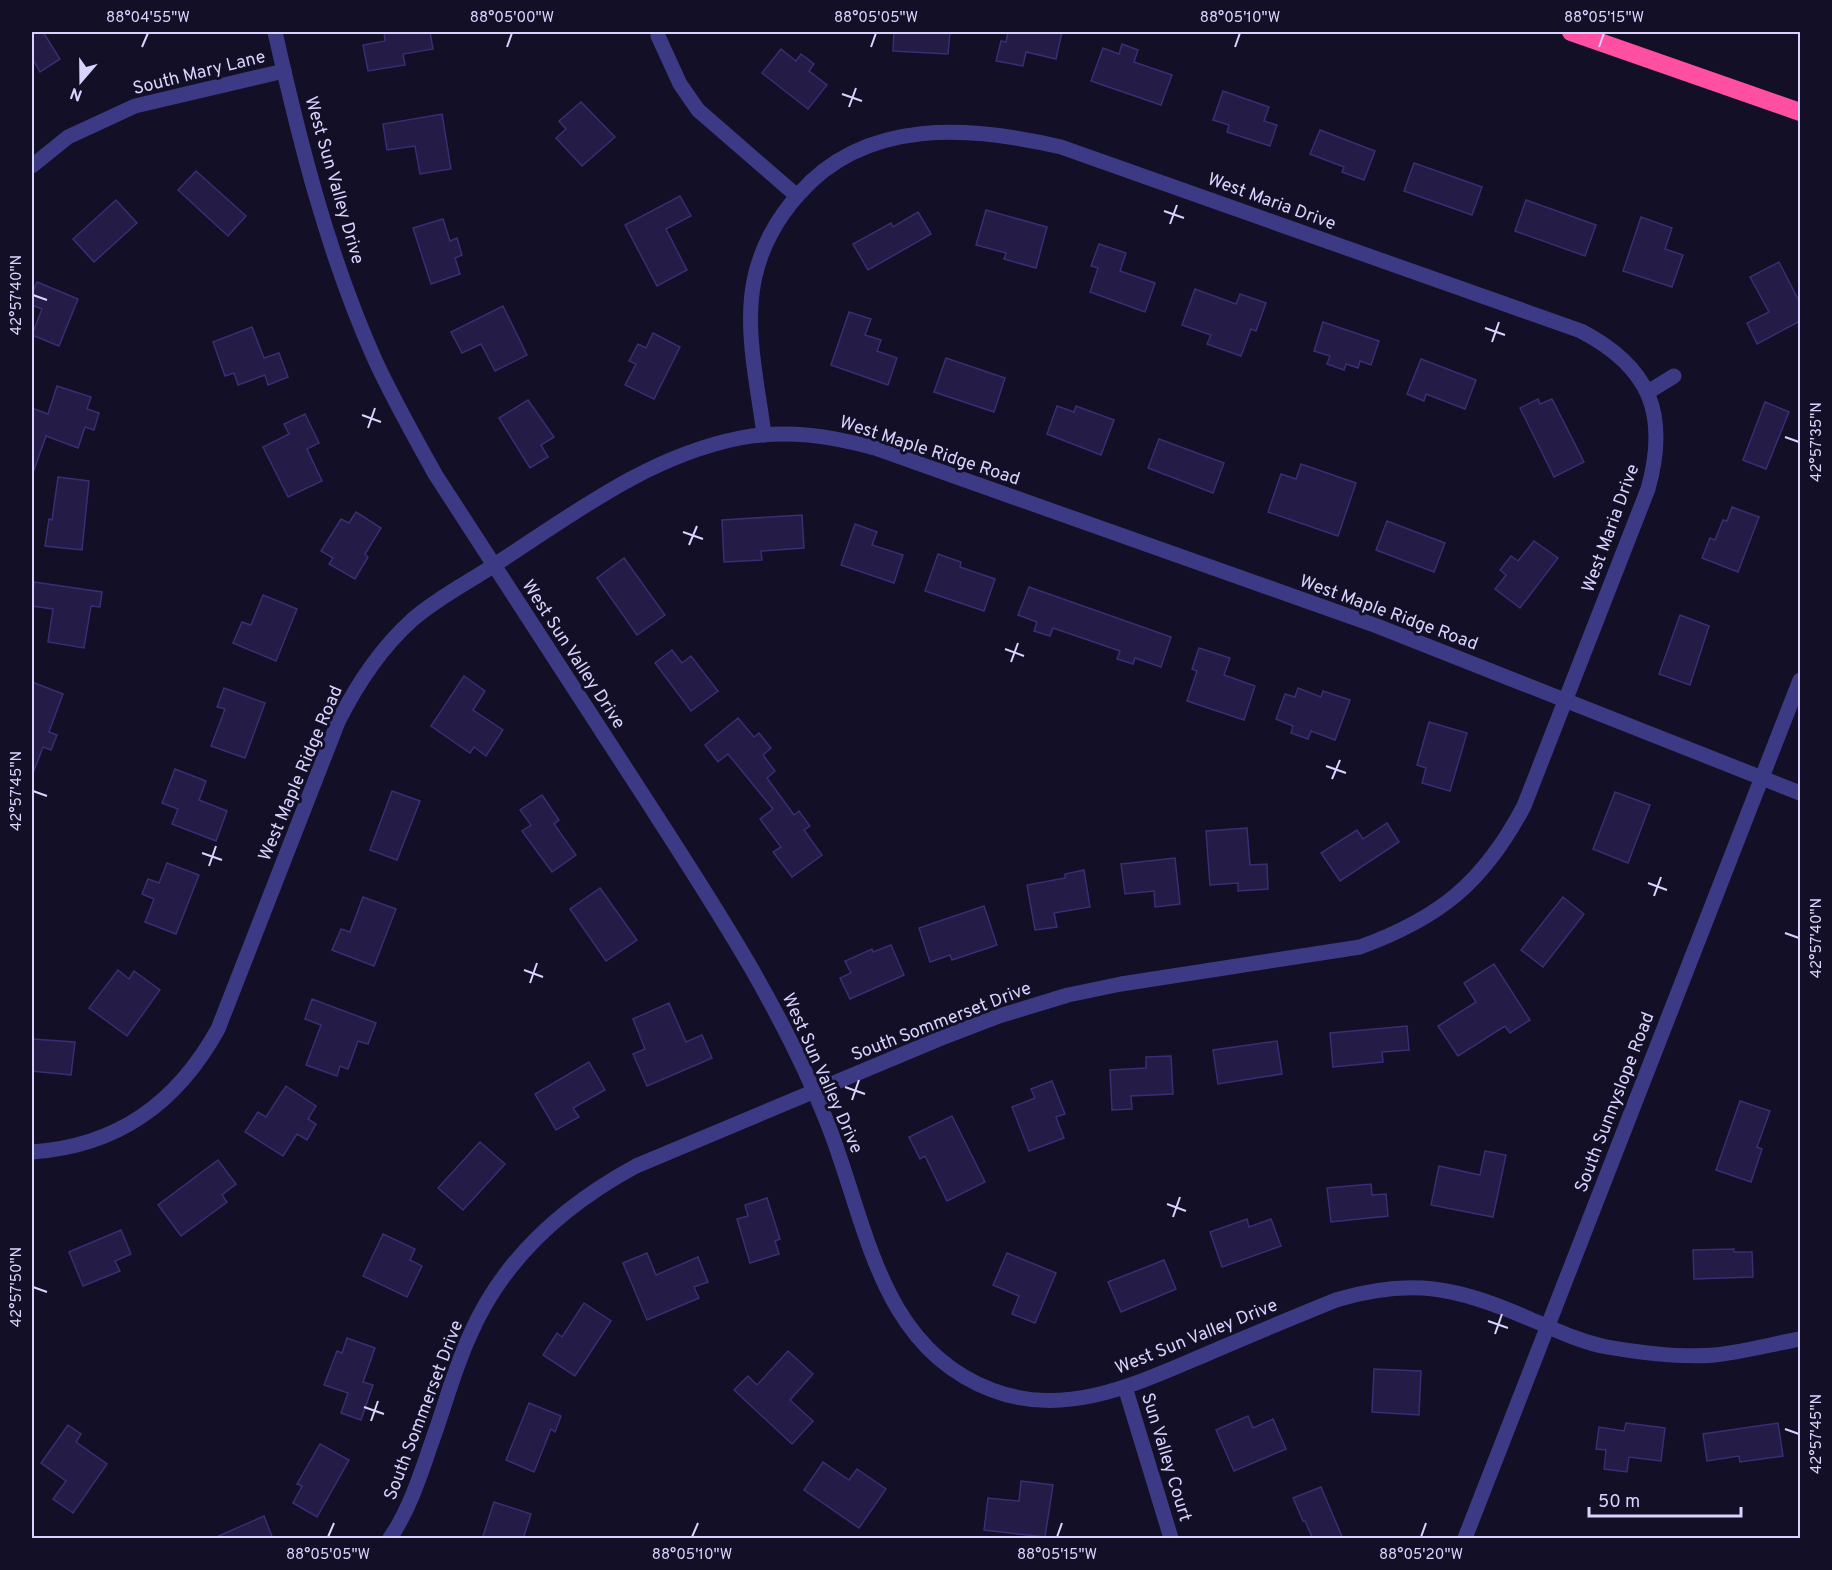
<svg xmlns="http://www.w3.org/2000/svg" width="1832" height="1570" viewBox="0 0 1832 1570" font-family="Overpass,sans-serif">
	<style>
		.building { fill: #241b47; stroke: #3b2d73; stroke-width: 1.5 }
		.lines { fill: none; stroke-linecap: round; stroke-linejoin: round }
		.minor { stroke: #3d3a85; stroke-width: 15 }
		.highway { stroke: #ff4fa3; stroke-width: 18 }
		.ticks { fill: none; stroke: #d9d4ff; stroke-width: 2 }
		.labels { text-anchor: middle; stroke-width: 6; stroke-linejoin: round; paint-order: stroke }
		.street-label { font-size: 18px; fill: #d9d4ff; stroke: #130f26 }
		.neatline { fill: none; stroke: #d9d4ff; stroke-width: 2 }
		.ticks-label { font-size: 15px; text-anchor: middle; fill: #d9d4ff }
	</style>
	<rect width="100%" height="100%" fill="#130f26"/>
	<g class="building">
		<path d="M 32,32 L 43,32 L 60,59 L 40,72 L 32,58 Z"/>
		<path d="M 384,32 L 430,32 L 433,49 L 403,54 L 405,65 L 368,71 L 363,45 L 385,41 Z"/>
		<path d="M 894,32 L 950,32 L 948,54 L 893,51 Z"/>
		<path d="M 1008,32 L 1062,32 L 1056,59 L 1026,52 L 1023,66 L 996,61 L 1001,41 L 1006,42 Z"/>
		<path d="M 1122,44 L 1138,50 L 1134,62 L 1172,75 L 1161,105 L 1091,81 L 1103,48 L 1119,54 Z"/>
		<path d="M 781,49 L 796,61 L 801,54 L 814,64 L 809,71 L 827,85 L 808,109 L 762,73 Z"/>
		<path d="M 1223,91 L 1269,107 L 1264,121 L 1277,125 L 1270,146 L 1227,132 L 1229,125 L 1213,120 Z"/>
		<path d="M 581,102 L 615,137 L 582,166 L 556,138 L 566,129 L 559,121 Z"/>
		<path d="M 442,114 L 451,169 L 420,174 L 415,146 L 387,150 L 383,124 Z"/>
		<path d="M 1320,130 L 1375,151 L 1364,180 L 1342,172 L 1344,167 L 1310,154 Z"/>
		<path d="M 1414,163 L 1482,187 L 1472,215 L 1404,191 Z"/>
		<path d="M 196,171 L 246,216 L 228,236 L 178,190 Z"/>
		<path d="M 680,196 L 691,216 L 666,229 L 687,270 L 657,286 L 625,225 Z"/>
		<path d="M 116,200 L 137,223 L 94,262 L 73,239 Z"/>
		<path d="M 1526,200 L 1596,225 L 1585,256 L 1515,231 Z"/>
		<path d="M 986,210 L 1047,227 L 1036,268 L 1004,259 L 1006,253 L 976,245 Z"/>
		<path d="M 918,212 L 931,234 L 868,270 L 853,244 L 891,223 L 893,227 Z"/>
		<path d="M 1641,217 L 1672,228 L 1665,249 L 1683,255 L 1672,287 L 1623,271 Z"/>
		<path d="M 443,219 L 450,241 L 457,238 L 462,255 L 455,258 L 460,274 L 431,284 L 413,228 Z"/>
		<path d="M 1099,244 L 1126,253 L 1120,271 L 1155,283 L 1145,312 L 1090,292 L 1098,268 L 1091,266 Z"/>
		<path d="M 1779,262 L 1800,303 L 1800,321 L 1757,344 L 1747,323 L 1769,312 L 1750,277 Z"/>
		<path d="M 37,282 L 78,299 L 59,346 L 32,335 L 42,309 L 32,305 L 32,294 Z"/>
		<path d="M 1195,289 L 1236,304 L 1240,294 L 1266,303 L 1256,331 L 1251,329 L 1241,356 L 1207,344 L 1211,335 L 1182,325 Z"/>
		<path d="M 503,306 L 527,355 L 495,371 L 481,344 L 462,353 L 451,332 Z"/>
		<path d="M 849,312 L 871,319 L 865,335 L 881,340 L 877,351 L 897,358 L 888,385 L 831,365 Z"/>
		<path d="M 1323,322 L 1379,341 L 1371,365 L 1360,361 L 1358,368 L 1346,364 L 1344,370 L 1327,364 L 1330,356 L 1314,351 Z"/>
		<path d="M 252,327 L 264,358 L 279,353 L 288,377 L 268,385 L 265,375 L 238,385 L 234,373 L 225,376 L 213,342 Z"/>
		<path d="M 653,333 L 680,347 L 654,399 L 625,385 L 636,364 L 629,361 L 638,344 L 646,348 Z"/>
		<path d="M 946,358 L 1005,378 L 994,412 L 934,392 Z"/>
		<path d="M 1421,359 L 1476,380 L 1465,409 L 1426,394 L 1424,401 L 1407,394 Z"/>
		<path d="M 57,386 L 91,397 L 87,409 L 99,413 L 94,430 L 85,427 L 78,448 L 46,436 L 34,470 L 32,470 L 32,408 L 48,414 Z"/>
		<path d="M 1538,399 L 1540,404 L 1552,399 L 1584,462 L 1554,477 L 1520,408 Z"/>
		<path d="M 528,400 L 554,437 L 541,445 L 548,457 L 530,468 L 499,418 Z"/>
		<path d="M 1765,402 L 1789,412 L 1766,469 L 1743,460 Z"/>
		<path d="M 1057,406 L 1074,412 L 1076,406 L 1114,420 L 1101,455 L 1047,434 Z"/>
		<path d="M 305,414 L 319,443 L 307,449 L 322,481 L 288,497 L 263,447 L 289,434 L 284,424 Z"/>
		<path d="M 1159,439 L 1224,463 L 1213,493 L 1148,468 Z"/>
		<path d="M 1301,464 L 1356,483 L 1338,536 L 1268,512 L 1281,474 L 1296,479 Z"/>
		<path d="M 58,477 L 89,481 L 82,550 L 45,546 L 49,519 L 52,520 Z"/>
		<path d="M 1732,507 L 1759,517 L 1738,572 L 1702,558 L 1710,538 L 1715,540 L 1723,520 L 1727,521 Z"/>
		<path d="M 356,512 L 381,528 L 365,554 L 368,557 L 355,579 L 329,564 L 333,558 L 321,551 L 341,519 L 349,523 Z"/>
		<path d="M 802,515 L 804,548 L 761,551 L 762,560 L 724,562 L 722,520 Z"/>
		<path d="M 1387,521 L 1445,543 L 1434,572 L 1376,550 Z"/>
		<path d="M 855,524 L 877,532 L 872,545 L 903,555 L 894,583 L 841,565 Z"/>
		<path d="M 1534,541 L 1558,558 L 1520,608 L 1495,589 L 1506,575 L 1500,570 L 1511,556 L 1518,561 Z"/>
		<path d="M 938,554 L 961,562 L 960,567 L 995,579 L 984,611 L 925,591 Z"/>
		<path d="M 624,558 L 665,615 L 637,635 L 597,578 Z"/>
		<path d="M 34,582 L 102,592 L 100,607 L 91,606 L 84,648 L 48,642 L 53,609 L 32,606 Z"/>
		<path d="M 1029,587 L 1171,637 L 1161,667 L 1135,658 L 1133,664 L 1117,659 L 1120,651 L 1053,628 L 1050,636 L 1034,631 L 1037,622 L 1018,615 Z"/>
		<path d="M 263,595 L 297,609 L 276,661 L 233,643 L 242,622 L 251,625 Z"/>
		<path d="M 1680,615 L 1709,626 L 1690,685 L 1659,674 Z"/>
		<path d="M 1199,648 L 1230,658 L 1224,675 L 1255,686 L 1244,720 L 1187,701 L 1197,671 L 1192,669 Z"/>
		<path d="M 672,650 L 682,663 L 691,656 L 718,691 L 691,711 L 655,663 Z"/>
		<path d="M 464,676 L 485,691 L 473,710 L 503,730 L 486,756 L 474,747 L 470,753 L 431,726 Z"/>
		<path d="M 32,682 L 63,694 L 49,732 L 57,735 L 51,750 L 43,747 L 33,773 Z"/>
		<path d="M 224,688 L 265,703 L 245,758 L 211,746 L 225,709 L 217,707 Z"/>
		<path d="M 1298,688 L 1321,697 L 1323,691 L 1350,700 L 1335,740 L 1311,731 L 1308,739 L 1291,733 L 1293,726 L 1276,719 L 1285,694 L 1295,697 Z"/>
		<path d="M 738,718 L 754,737 L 759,733 L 771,748 L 763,755 L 775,771 L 767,778 L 794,815 L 799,811 L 810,826 L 804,830 L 822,855 L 792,877 L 773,852 L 781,847 L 760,819 L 773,809 L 728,754 L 718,762 L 705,745 Z"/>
		<path d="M 1429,722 L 1467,733 L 1450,791 L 1422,783 L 1426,768 L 1417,765 Z"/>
		<path d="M 175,769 L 206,781 L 199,800 L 227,811 L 216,841 L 172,824 L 178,809 L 162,803 Z"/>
		<path d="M 392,791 L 420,801 L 397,860 L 370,850 Z"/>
		<path d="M 1615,792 L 1650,805 L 1628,863 L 1593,849 Z"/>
		<path d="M 542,795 L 559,820 L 554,824 L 576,855 L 552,872 L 522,831 L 531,825 L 520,810 Z"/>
		<path d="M 1387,823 L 1399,842 L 1340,881 L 1321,853 L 1357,830 L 1363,839 Z"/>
		<path d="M 1247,828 L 1250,865 L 1267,864 L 1268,889 L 1238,891 L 1238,883 L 1210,885 L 1206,831 Z"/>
		<path d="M 1175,858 L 1180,904 L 1155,907 L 1154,891 L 1125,894 L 1121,864 Z"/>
		<path d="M 167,863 L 199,875 L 176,934 L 145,922 L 154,899 L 142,894 L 148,879 L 159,883 Z"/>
		<path d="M 1084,870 L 1090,907 L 1054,913 L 1057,927 L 1035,930 L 1027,885 L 1065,878 L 1065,874 Z"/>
		<path d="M 600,888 L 637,940 L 606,961 L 570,909 Z"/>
		<path d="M 363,897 L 396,909 L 374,966 L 332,950 L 341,929 L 350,932 Z"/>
		<path d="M 1563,897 L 1584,914 L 1543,967 L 1521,950 Z"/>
		<path d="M 984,906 L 997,945 L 952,960 L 950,955 L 930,962 L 919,928 Z"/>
		<path d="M 891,945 L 904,975 L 850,999 L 840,978 L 851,973 L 845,961 L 872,949 L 873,952 Z"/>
		<path d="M 1494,964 L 1530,1020 L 1510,1033 L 1505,1026 L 1458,1056 L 1438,1026 L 1476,1002 L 1464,983 Z"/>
		<path d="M 118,970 L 129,979 L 134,971 L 160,990 L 127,1036 L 89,1008 Z"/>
		<path d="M 312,999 L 376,1023 L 368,1044 L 358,1041 L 348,1069 L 340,1066 L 337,1076 L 306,1065 L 321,1025 L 305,1019 Z"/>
		<path d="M 669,1003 L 686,1042 L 702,1035 L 712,1058 L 647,1086 L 633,1054 L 645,1049 L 633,1019 Z"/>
		<path d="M 1407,1026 L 1409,1050 L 1382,1052 L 1383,1062 L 1333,1067 L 1330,1033 Z"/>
		<path d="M 32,1039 L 75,1042 L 71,1075 L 32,1071 Z"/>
		<path d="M 1277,1041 L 1282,1074 L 1218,1084 L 1213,1050 Z"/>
		<path d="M 1171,1056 L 1173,1094 L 1131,1096 L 1132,1109 L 1112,1110 L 1110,1070 L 1146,1068 L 1146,1057 Z"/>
		<path d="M 589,1062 L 605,1090 L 573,1108 L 579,1117 L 556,1130 L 535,1094 Z"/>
		<path d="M 1052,1081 L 1065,1114 L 1056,1117 L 1064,1138 L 1029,1151 L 1012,1107 L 1035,1098 L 1031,1089 Z"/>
		<path d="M 286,1086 L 316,1106 L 308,1119 L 316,1124 L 307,1140 L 297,1134 L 283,1156 L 245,1132 L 258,1112 L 266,1117 Z"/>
		<path d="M 1740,1101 L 1770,1111 L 1757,1147 L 1762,1149 L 1751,1182 L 1716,1170 Z"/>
		<path d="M 952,1116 L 985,1182 L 947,1201 L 925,1156 L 920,1159 L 909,1137 Z"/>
		<path d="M 480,1142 L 505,1164 L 463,1210 L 438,1188 Z"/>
		<path d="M 1485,1151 L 1506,1155 L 1493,1217 L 1431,1205 L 1439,1166 L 1480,1175 Z"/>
		<path d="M 218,1160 L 236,1184 L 222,1195 L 227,1202 L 181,1236 L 158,1205 Z"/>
		<path d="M 1371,1184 L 1372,1195 L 1386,1194 L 1388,1216 L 1331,1222 L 1327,1188 Z"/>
		<path d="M 767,1198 L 780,1239 L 775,1241 L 779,1254 L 750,1263 L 737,1219 L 748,1216 L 745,1205 Z"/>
		<path d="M 1247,1219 L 1249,1227 L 1271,1219 L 1281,1246 L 1222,1267 L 1210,1232 Z"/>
		<path d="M 121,1230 L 131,1254 L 115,1261 L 120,1271 L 83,1286 L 69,1252 Z"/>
		<path d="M 383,1234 L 415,1249 L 410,1260 L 422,1266 L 407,1297 L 363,1276 Z"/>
		<path d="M 1734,1249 L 1734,1252 L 1752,1252 L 1753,1277 L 1694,1279 L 1693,1250 Z"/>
		<path d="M 647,1253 L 656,1275 L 698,1257 L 708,1282 L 694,1287 L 699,1298 L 647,1320 L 623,1263 Z"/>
		<path d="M 1007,1253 L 1056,1273 L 1035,1323 L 1012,1314 L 1019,1296 L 993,1285 Z"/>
		<path d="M 1164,1260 L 1176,1289 L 1121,1312 L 1108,1282 Z"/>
		<path d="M 584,1303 L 611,1321 L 575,1376 L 543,1355 L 557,1333 L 562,1337 Z"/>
		<path d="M 347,1338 L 375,1348 L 363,1382 L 373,1385 L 361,1420 L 341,1413 L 348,1393 L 324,1385 L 337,1351 L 342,1353 Z"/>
		<path d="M 788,1351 L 813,1374 L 790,1400 L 813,1421 L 792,1444 L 734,1390 L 748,1376 L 757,1385 Z"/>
		<path d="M 1374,1369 L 1421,1371 L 1419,1415 L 1372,1412 Z"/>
		<path d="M 529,1403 L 561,1416 L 555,1432 L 551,1429 L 534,1472 L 506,1460 Z"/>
		<path d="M 1248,1416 L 1253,1428 L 1273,1419 L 1286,1449 L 1234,1471 L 1216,1430 Z"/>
		<path d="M 1626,1423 L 1665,1428 L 1661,1461 L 1629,1457 L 1627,1472 L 1604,1469 L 1606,1450 L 1596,1449 L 1599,1427 L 1624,1431 Z"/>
		<path d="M 1778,1423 L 1783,1456 L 1740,1462 L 1739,1456 L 1707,1461 L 1703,1434 Z"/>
		<path d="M 68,1425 L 81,1434 L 76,1442 L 107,1464 L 73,1513 L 53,1499 L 66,1481 L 41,1463 Z"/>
		<path d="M 320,1444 L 349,1460 L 317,1517 L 293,1503 L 302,1486 L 297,1484 Z"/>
		<path d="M 823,1462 L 849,1480 L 857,1469 L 886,1489 L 859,1528 L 804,1490 Z"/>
		<path d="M 1021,1481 L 1053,1485 L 1045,1537 L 984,1530 L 988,1498 L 1019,1501 Z"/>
		<path d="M 1321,1487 L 1343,1539 L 1313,1539 L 1305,1521 L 1303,1521 L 1293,1498 Z"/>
		<path d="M 494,1502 L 531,1514 L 523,1539 L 482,1539 Z"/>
		<path d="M 264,1516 L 273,1539 L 212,1539 Z"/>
	</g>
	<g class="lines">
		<g class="minor">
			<path d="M 275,32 C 300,143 328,255 375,360 C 393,399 414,436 435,474 C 504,582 574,690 645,798 C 712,902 781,1006 827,1122 C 867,1222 878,1347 992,1390 C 1067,1419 1140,1382 1209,1353 C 1251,1335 1294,1317 1336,1300 C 1413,1277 1459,1288 1530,1319 C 1554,1329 1580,1342 1607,1347 C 1642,1353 1680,1358 1715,1355 C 1744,1352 1772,1344 1800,1339"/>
			<path d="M 658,36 L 680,84 L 698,110 L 797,196"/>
			<path d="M 32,166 L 68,137 L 135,106 L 284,71"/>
			<path d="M 1648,392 L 1674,376"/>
			<path d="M 32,1152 C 118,1146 177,1103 218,1029 L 338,722 C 357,684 380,649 412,620 C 438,597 471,581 499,562 C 576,512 649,456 740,438 C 787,429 830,436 875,448 L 1377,626 L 1800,793"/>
			<path d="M 1125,1387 L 1171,1538"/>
			<path d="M 390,1538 C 412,1506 423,1466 436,1430 C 447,1398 456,1365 470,1335 C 503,1259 564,1205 636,1166 L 939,1039 L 999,1016 L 1068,995 L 1121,984 L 1360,947 C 1440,918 1484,882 1524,806 L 1648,489 C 1669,414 1650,367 1581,331 L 1061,147 C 971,126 866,117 799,194 C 777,218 760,249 754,281 C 744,330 758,386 764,435"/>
			<path d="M 1465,1538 L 1800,680"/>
		</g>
		<path class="highway" d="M 1571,32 L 1800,112"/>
	</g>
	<path class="ticks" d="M 142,47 L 148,33M 507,47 L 512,33M 871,47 L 876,33M 1235,47 L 1240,33M 1599,47 L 1604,33M 842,94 L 862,101M 849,107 L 856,88M 1164,211 L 1184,218M 1170,224 L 1177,205M 33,295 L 47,300M 1485,328 L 1505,335M 1492,342 L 1499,322M 362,415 L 381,422M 368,428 L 375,408M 1785,437 L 1799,442M 683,532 L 703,539M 689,545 L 697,526M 1005,649 L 1024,656M 1011,662 L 1018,643M 1326,766 L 1346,773M 1332,779 L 1340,760M 33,791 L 47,796M 202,853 L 222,860M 209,866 L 216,846M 1648,883 L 1667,890M 1654,896 L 1661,877M 1785,933 L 1799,938M 524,970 L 543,977M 530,983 L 537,963M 845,1087 L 865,1094M 852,1100 L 859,1080M 1167,1204 L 1186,1211M 1173,1217 L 1180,1197M 33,1287 L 47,1292M 1488,1321 L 1508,1328M 1495,1334 L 1502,1314M 364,1407 L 384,1414M 371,1421 L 378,1401M 1785,1429 L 1799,1434M 328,1537 L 334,1523M 692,1537 L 698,1523M 1057,1537 L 1062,1523M 1421,1537 L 1426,1523"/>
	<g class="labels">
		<g class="street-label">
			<text transform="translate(199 72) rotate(-14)" y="6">South Mary Lane</text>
			<text transform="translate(335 180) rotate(74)" y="6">West Sun Valley Drive</text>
			<text transform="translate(1272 201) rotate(20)" y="6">West Maria Drive</text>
			<text transform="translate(930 450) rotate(18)" y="6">West Maple Ridge Road</text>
			<text transform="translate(1610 528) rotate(-70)" y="6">West Maria Drive</text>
			<text transform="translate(1389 612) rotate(20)" y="6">West Maple Ridge Road</text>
			<text transform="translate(574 654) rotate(57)" y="6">West Sun Valley Drive</text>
			<text transform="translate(300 773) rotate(-67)" y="6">West Maple Ridge Road</text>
			<text transform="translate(941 1021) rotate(-21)" y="6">South Sommerset Drive</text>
			<text transform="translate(823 1073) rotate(66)" y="6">West Sun Valley Drive</text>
			<text transform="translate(1614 1102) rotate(-69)" y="6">South Sunnyslope Road</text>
			<text transform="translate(1196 1336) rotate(-22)" y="6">West Sun Valley Drive</text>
			<text transform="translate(423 1410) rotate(-69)" y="6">South Sommerset Drive</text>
			<text transform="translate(1167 1457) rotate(73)" y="6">Sun Valley Court</text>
		</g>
	</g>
	<rect width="1832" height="1570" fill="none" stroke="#130f26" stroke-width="66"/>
	<g transform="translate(81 81) rotate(200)" stroke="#130f26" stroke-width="4.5" paint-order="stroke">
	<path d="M0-4.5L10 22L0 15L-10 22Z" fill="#d9d4ff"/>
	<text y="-9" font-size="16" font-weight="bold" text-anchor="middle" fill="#d9d4ff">N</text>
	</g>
	<path d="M1589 1507v9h152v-9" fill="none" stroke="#d9d4ff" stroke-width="3"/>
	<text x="1598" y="1507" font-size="18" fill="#d9d4ff" stroke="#130f26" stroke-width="4.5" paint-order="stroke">50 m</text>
	<rect x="33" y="33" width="1766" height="1504" class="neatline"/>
	<g class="ticks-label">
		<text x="148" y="22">88°04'55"W</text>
		<text x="512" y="22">88°05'00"W</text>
		<text x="876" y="22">88°05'05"W</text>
		<text x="1240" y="22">88°05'10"W</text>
		<text x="1604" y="22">88°05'15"W</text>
		<text transform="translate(16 295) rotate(-90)" y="5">42°57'40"N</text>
		<text transform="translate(1816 442) rotate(-90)" y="5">42°57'35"N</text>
		<text transform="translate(16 791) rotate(-90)" y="5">42°57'45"N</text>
		<text transform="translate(1816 938) rotate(-90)" y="5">42°57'40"N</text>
		<text transform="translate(16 1287) rotate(-90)" y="5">42°57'50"N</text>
		<text transform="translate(1816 1434) rotate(-90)" y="5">42°57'45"N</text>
		<text x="328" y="1559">88°05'05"W</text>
		<text x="692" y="1559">88°05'10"W</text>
		<text x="1057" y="1559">88°05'15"W</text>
		<text x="1421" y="1559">88°05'20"W</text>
	</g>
</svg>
